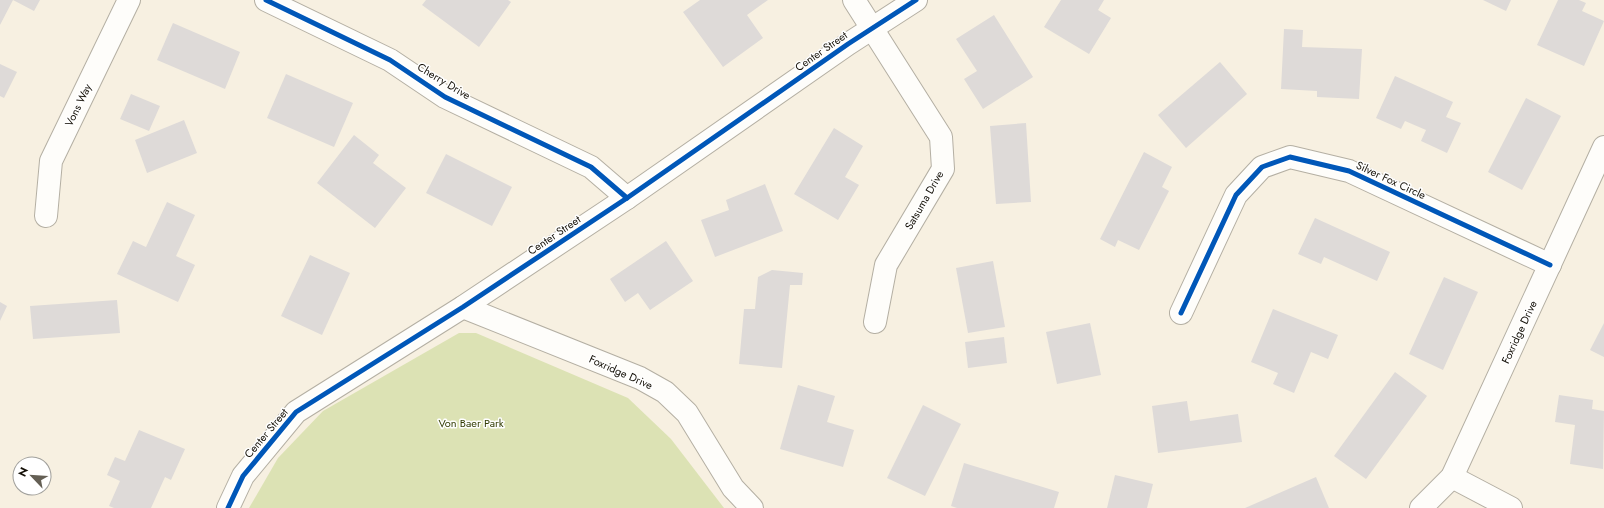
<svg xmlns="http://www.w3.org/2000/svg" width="1604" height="508" viewBox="0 0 1604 508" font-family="Jost,sans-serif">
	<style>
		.green { fill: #dce2b4 }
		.building { fill: #dedad8 }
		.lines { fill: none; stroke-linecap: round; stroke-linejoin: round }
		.minor-casing { stroke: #b4afa3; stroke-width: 24 }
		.tertiary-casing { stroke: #b4afa3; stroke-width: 24 }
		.minor { stroke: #fefdfa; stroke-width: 22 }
		.tertiary { stroke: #fefdfa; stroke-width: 22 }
		.cycleway-casing { stroke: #fff; stroke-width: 8 }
		.cycleway { stroke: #0057b8; stroke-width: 5 }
		.labels { text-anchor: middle; stroke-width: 3; stroke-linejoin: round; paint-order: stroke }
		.street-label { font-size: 11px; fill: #151108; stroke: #fff }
		.park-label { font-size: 11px; fill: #333d04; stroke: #fff }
	</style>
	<rect width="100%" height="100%" fill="#f7f0e1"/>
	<path class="green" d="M 459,333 L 476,333 L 628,398 L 671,439 L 724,508 L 249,508 L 278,458 L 323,411 Z"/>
	<g class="building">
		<path d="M 0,0 L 40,0 L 34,11 L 13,0 L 0,25 Z"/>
		<path d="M 426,0 L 508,0 L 511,2 L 479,47 L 422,5 Z"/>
		<path d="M 700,0 L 768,0 L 747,15 L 763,38 L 723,67 L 683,12 Z"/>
		<path d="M 1061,0 L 1104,0 L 1098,10 L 1111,18 L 1089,54 L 1044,27 Z"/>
		<path d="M 1483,0 L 1511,0 L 1506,11 Z"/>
		<path d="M 1558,0 L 1579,0 L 1586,3 L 1582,11 L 1604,21 L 1584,66 L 1537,45 Z"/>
		<path d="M 994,15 L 1033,77 L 983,109 L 964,79 L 977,71 L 956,39 Z"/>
		<path d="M 173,23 L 240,52 L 225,89 L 157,60 Z"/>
		<path d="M 1284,29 L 1303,30 L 1302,47 L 1362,49 L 1359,99 L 1317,97 L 1317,91 L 1281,89 Z"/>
		<path d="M 1220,62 L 1247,94 L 1186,148 L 1158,115 Z"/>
		<path d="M 0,64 L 17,72 L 4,98 L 0,96 Z"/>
		<path d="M 286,74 L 353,103 L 334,147 L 267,118 Z"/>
		<path d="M 1395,76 L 1453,102 L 1446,117 L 1461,123 L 1447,153 L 1421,141 L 1426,130 L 1405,121 L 1401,129 L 1376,118 Z"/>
		<path d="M 131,94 L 160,106 L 149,131 L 120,119 Z"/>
		<path d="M 1526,98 L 1561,116 L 1522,190 L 1488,172 Z"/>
		<path d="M 184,120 L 197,153 L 147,173 L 135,140 Z"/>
		<path d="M 1026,123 L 1031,202 L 996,204 L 990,126 Z"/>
		<path d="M 834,128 L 863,146 L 845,177 L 859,185 L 838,220 L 794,194 Z"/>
		<path d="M 354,135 L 379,155 L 373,163 L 406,188 L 375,228 L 317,183 Z"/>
		<path d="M 1144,152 L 1172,167 L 1162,187 L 1169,191 L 1139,250 L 1118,240 L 1115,247 L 1100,239 Z"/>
		<path d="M 446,154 L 512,187 L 492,226 L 426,193 Z"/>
		<path d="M 765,184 L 783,231 L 715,257 L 701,220 L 729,210 L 726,200 Z"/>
		<path d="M 167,202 L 195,215 L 176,256 L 195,265 L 178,302 L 117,274 L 133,241 L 146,247 Z"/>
		<path d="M 1315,218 L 1390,252 L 1377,281 L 1324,257 L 1321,264 L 1298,254 Z"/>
		<path d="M 666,241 L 693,281 L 650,310 L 638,293 L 625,302 L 610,279 Z"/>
		<path d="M 310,255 L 350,273 L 322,335 L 281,316 Z"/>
		<path d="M 993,261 L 1005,327 L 968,333 L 956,268 Z"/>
		<path d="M 772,270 L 803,273 L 802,285 L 790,285 L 782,368 L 739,364 L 744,309 L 755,309 L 758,277 Z"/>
		<path d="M 1444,277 L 1478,292 L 1443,370 L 1409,354 Z"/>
		<path d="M 117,300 L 120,333 L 33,339 L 30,306 Z"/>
		<path d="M 0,302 L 7,306 L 0,321 Z"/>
		<path d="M 1273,309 L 1338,335 L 1328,359 L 1311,352 L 1294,393 L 1273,384 L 1278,373 L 1251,362 Z"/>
		<path d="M 1090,323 L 1101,375 L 1057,384 L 1046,332 Z"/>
		<path d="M 1604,323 L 1604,357 L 1590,350 Z"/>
		<path d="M 1004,337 L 1007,363 L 968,368 L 965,342 Z"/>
		<path d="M 1395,372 L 1427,396 L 1366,479 L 1334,456 Z"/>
		<path d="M 798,385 L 835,396 L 827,422 L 854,430 L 843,467 L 780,449 Z"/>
		<path d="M 1559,395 L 1593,400 L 1592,409 L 1604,411 L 1603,469 L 1570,464 L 1575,425 L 1555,422 Z"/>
		<path d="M 1187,401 L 1190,421 L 1238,414 L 1242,442 L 1158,453 L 1152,406 Z"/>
		<path d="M 923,405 L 961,424 L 925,496 L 887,478 Z"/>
		<path d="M 139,430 L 185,449 L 171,480 L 165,477 L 151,508 L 114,508 L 109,506 L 120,481 L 107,475 L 115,457 L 125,461 Z"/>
		<path d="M 964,463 L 1059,492 L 1054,508 L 957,508 L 951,506 Z"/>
		<path d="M 1115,475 L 1153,484 L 1147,508 L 1107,508 Z"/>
		<path d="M 1316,477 L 1329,508 L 1245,508 Z"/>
	</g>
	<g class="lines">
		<g class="minor-casing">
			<g id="minor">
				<path d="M 266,0 L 390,60 L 445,97 L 591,167 L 627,198"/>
				<path d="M 854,0 L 941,137 L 943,169 L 886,265 L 875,322"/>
				<path d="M 46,216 L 51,161 L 129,0"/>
				<path d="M 463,307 L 640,378 L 665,392 L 687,413 L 733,488 L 752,508"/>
				<path d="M 1181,313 L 1236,195 L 1262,167 L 1290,157 L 1349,171 L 1550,265"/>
				<path d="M 1452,477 L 1511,508"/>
				<path d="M 1421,508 L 1452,477 L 1604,147"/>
			</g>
		</g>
		<g class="tertiary-casing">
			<path id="tertiary" d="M 228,508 L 243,476 L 296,412 L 463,307 L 627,198 L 848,44 L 916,0"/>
		</g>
		<use href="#minor" class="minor"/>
		<use href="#tertiary" class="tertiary"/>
		<g class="cycleway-casing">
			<g id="cycleway">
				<path d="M 266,0 L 390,60 L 445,97 L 591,167 L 627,198"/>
				<path d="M 1181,313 L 1236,195 L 1262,167 L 1290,157 L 1349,171 L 1550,265"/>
				<path d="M 228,508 L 243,476 L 296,412 L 463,307 L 627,198 L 848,44 L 916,0"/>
			</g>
		</g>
		<use href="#cycleway" class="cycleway"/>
	</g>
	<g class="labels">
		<g class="street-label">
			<text transform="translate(821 51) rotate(-35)" y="4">Center Street</text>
			<text transform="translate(444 81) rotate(31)" y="4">Cherry Drive</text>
			<text transform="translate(78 105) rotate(-64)" y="4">Vons Way</text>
			<text transform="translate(1391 180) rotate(25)" y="4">Silver Fox Circle</text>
			<text transform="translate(924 200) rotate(-60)" y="4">Satsuma Drive</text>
			<text transform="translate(554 235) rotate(-34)" y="4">Center Street</text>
			<text transform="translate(1519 332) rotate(-65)" y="4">Foxridge Drive</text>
			<text transform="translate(621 372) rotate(24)" y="4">Foxridge Drive</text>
			<text transform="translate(266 433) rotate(-50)" y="4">Center Street</text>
		</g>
		<g class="park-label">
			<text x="471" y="427">Von Baer Park</text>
		</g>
	</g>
	<g transform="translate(32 476) rotate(295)"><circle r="19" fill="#ffffff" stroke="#a1a09c"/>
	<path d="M0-3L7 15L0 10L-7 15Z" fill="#645f54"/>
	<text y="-6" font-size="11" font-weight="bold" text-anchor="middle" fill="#151108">N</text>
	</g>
</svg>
